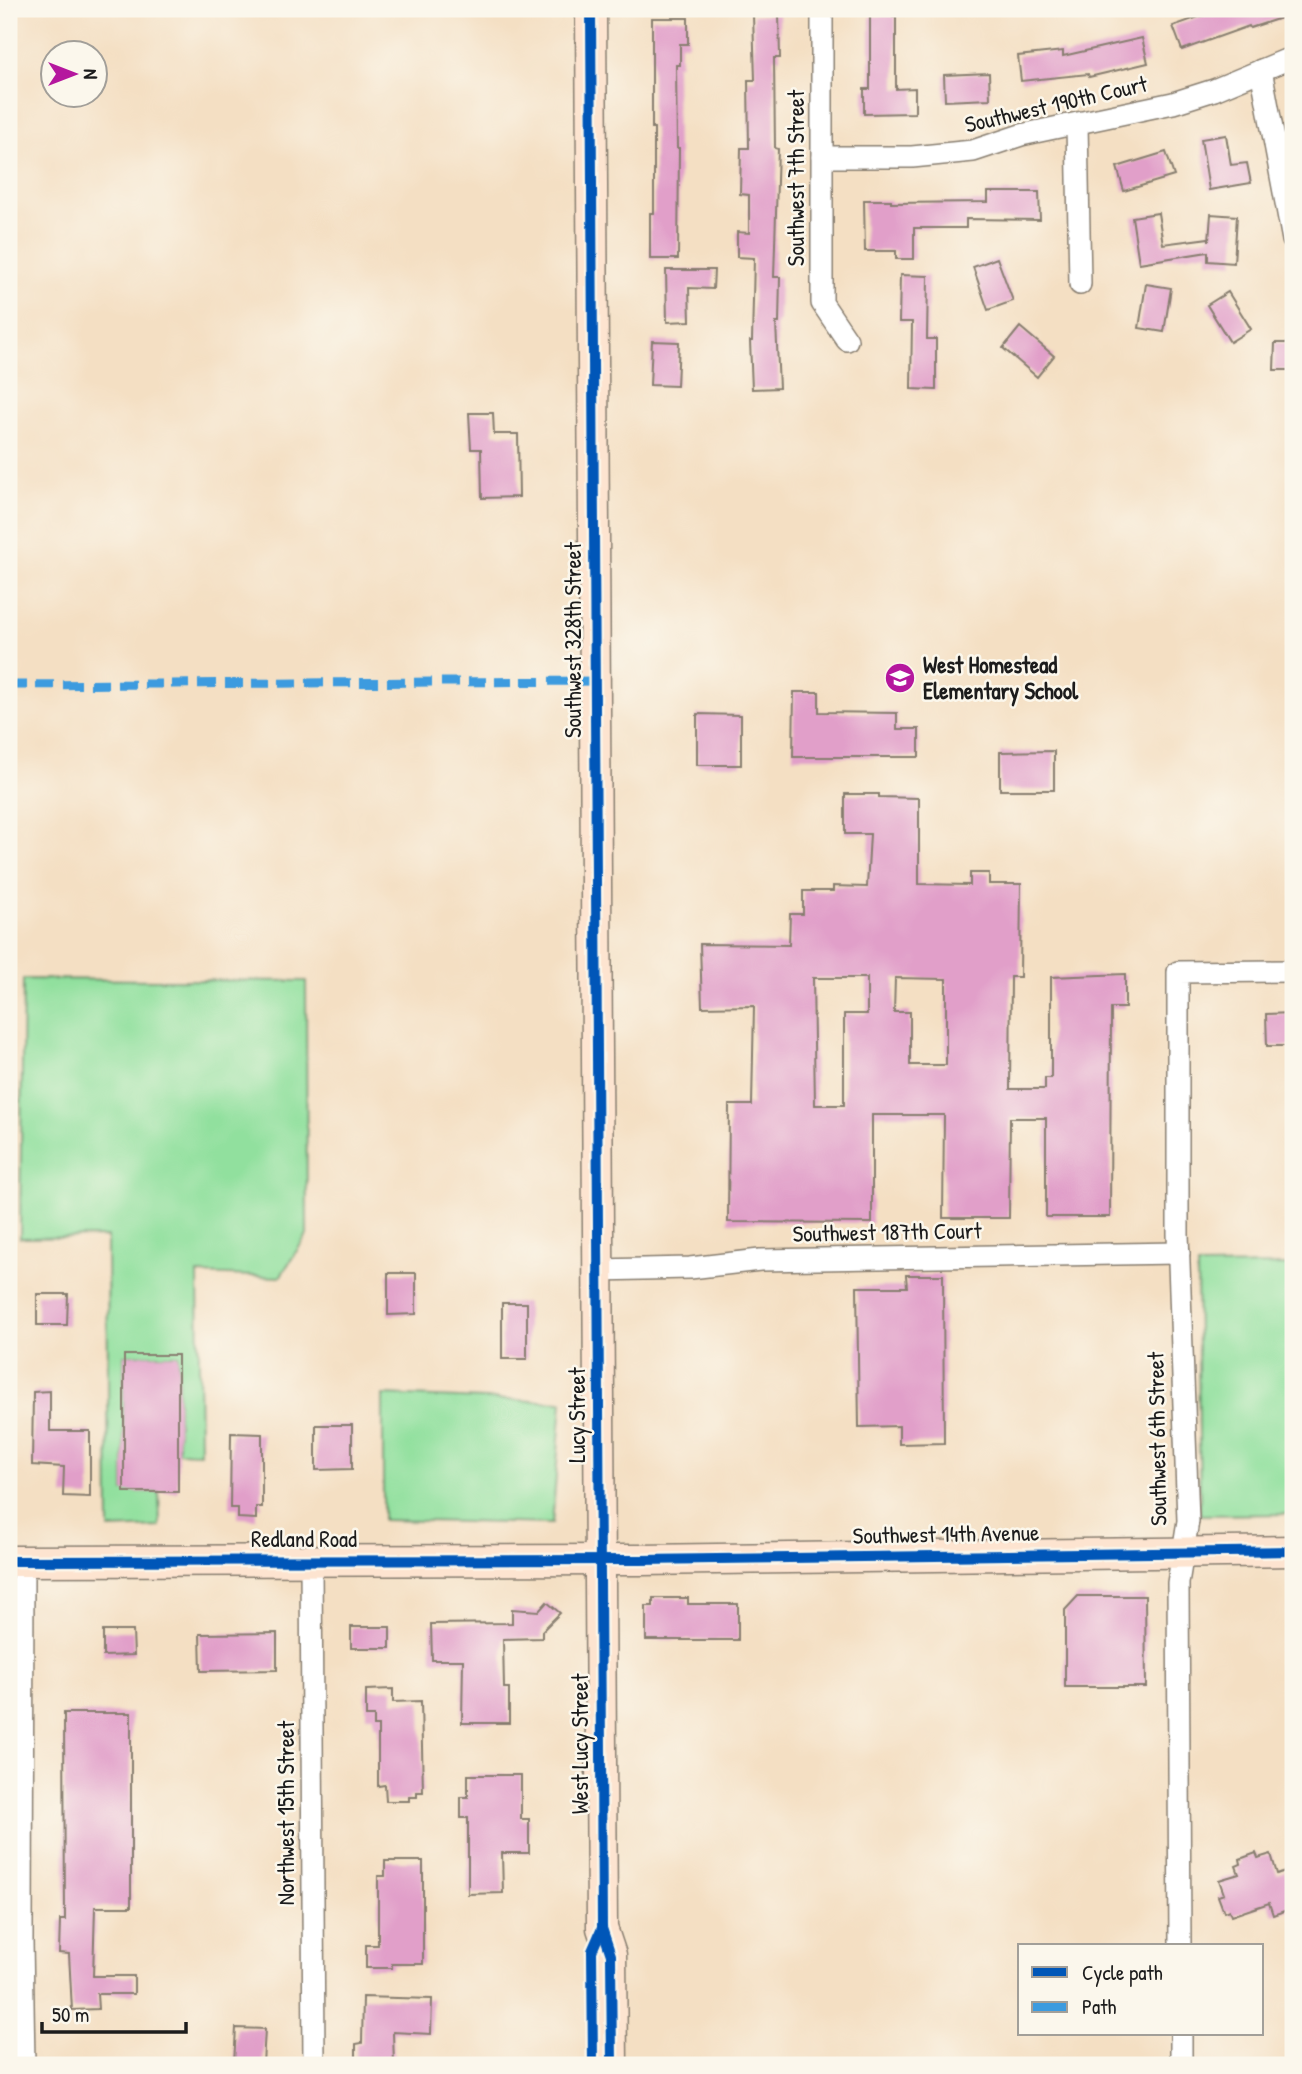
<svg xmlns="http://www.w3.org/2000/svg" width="1302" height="2074" viewBox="0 0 1302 2074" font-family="'Patrick Hand',sans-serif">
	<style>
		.green { fill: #91e09e; stroke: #567e5d; stroke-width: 2 }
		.building { fill: #e19fc9; fill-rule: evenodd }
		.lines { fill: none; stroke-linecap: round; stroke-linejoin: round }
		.street-casing { stroke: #887e70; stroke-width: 24 }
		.secondary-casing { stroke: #887e70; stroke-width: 33 }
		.street { stroke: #fff; stroke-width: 21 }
		.secondary { stroke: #fde4d0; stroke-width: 30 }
		.quiet { stroke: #3c9bdf; stroke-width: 9; stroke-dasharray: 18 9; stroke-linecap: butt }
		.cycleway-casing { stroke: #fbf7ec; stroke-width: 15 }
		.cycleway { stroke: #0057b8; stroke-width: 10 }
		.labels { text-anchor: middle; stroke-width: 5; stroke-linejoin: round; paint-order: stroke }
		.street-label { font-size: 23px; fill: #1c1c1c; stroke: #fbf7ec }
		.poi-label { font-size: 23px; font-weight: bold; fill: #1c1c1c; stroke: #fbf7ec; text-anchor: start }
	</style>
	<rect width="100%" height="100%" fill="#fbf7ec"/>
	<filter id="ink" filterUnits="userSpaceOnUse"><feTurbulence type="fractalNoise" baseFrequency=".0143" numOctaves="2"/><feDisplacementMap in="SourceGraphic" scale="14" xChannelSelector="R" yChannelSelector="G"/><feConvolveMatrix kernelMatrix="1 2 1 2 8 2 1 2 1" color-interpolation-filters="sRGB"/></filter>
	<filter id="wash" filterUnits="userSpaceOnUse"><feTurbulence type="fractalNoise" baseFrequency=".00686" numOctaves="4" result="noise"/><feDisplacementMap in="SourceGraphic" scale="28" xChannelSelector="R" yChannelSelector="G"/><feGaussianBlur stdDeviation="1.57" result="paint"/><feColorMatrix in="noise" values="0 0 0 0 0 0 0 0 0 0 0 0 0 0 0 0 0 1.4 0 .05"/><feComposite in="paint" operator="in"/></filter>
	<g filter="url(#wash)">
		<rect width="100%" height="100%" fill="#f4dfc3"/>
		<g class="green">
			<path d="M 23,979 L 306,981 L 307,1235 L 280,1277 L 198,1274 L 200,1453 L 178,1452 L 178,1355 L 124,1355 L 124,1491 L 159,1492 L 160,1527 L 109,1529 L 107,1237 L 20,1238 Z"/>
			<path d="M 1293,1265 L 1293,1514 L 1200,1515 L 1197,1266 Z"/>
			<path d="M 383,1395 L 562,1402 L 552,1524 L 383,1520 Z"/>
		</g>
		<g id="blocks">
			<g class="building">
				<path d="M 1221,9 L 1293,9 L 1293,14 L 1250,28 L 1249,26 L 1182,50 L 1173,26 Z"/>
				<path d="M 779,14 L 780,58 L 774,58 L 775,148 L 778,149 L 774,277 L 780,277 L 779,323 L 776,323 L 779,388 L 752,389 L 750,341 L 752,341 L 754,258 L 737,257 L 737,232 L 749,233 L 749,195 L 740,194 L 741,148 L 749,148 L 748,80 L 755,80 L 753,15 Z"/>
				<path d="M 870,16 L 896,16 L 896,89 L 915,88 L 915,113 L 864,114 L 864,89 L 870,89 Z"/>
				<path d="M 652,18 L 688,18 L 688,44 L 680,44 L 680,65 L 676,65 L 677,148 L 679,148 L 678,259 L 650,259 L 650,213 L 654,213 L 654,128 L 652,128 Z"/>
				<path d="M 1142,38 L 1148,63 L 1089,77 L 1088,74 L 1021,81 L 1018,56 L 1063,51 L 1063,56 Z"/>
				<path d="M 989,73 L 990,99 L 945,101 L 944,75 Z"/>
				<path d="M 1226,135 L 1231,165 L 1247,163 L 1251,183 L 1209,190 L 1201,139 Z"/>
				<path d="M 1166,152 L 1174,176 L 1124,191 L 1117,167 Z"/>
				<path d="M 988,192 L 1039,192 L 1040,220 L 966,219 L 966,228 L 914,228 L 914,259 L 896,259 L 896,251 L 865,251 L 864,200 L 891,200 L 891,203 L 988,202 Z"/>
				<path d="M 1158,213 L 1163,244 L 1209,238 L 1209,241 L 1211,214 L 1237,216 L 1234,263 L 1208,261 L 1208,252 L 1139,263 L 1132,217 Z"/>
				<path d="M 997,258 L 1013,301 L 988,310 L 973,267 Z"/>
				<path d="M 666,270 L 714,270 L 713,289 L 689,288 L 690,321 L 667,322 Z"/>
				<path d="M 900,275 L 928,276 L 927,339 L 936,339 L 936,390 L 911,389 L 912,322 L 899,322 Z"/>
				<path d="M 1146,284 L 1171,288 L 1164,332 L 1139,328 Z"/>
				<path d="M 1228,292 L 1251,329 L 1230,342 L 1207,305 Z"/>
				<path d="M 1020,327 L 1054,356 L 1037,377 L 1003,348 Z"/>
				<path d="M 652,341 L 679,342 L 677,386 L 650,385 Z"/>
				<path d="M 1275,343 L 1293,343 L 1293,370 L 1274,370 Z"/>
				<path d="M 469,413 L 493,413 L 494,434 L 518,434 L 519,497 L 482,498 L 481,449 L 471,449 Z"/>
				<path d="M 794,692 L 819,692 L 819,712 L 897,713 L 897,729 L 919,729 L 919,757 L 793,757 Z"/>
				<path d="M 697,714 L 741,715 L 741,765 L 697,765 Z"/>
				<path d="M 1054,751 L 1054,790 L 1000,790 L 1000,752 Z"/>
				<path d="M 845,794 L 879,794 L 879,797 L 919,798 L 919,884 L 970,885 L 970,873 L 989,873 L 989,884 L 1021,884 L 1020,977 L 1011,977 L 1010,1089 L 1045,1089 L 1045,1078 L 1051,1078 L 1051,977 L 1125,974 L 1125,1008 L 1111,1008 L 1110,1217 L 1046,1217 L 1046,1118 L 1010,1118 L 1009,1218 L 943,1218 L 944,1115 L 872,1115 L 872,1223 L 728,1222 L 729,1105 L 752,1105 L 754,1006 L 702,1007 L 700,944 L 789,945 L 790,914 L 803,914 L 803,891 L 833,891 L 833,886 L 867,887 L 870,834 L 845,834 ZM 813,978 L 867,978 L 867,1014 L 844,1014 L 844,1105 L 815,1105 ZM 895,978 L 946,979 L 946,1065 L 910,1065 L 910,1012 L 894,1012 Z"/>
				<path d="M 1293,1013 L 1293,1046 L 1267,1046 L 1266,1014 Z"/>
				<path d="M 388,1273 L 416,1273 L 416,1314 L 388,1315 Z"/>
				<path d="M 906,1275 L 943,1275 L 944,1443 L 899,1444 L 899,1426 L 859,1427 L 857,1287 L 907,1287 Z"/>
				<path d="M 37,1294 L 68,1294 L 67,1325 L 37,1325 Z"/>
				<rect x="502" y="1303" width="25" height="56"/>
				<rect x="124" y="1355" width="54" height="137"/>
				<path d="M 50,1391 L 50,1431 L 90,1431 L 90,1497 L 63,1496 L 64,1467 L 32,1465 L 33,1392 Z"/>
				<path d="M 316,1425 L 352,1425 L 352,1469 L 316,1470 Z"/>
				<path d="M 231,1433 L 262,1434 L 262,1507 L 256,1507 L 256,1519 L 238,1518 L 238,1508 L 230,1508 Z"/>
				<path d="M 1078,1596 L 1145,1596 L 1146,1687 L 1065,1687 L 1065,1610 Z"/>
				<path d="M 653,1598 L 688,1598 L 688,1604 L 738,1604 L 738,1640 L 646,1640 L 646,1606 L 653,1606 Z"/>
				<path d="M 547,1602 L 560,1613 L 542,1631 L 542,1638 L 503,1639 L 504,1688 L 509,1688 L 509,1723 L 462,1723 L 463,1660 L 432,1660 L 431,1624 L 512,1623 L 512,1609 L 539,1611 Z"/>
				<rect x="351" y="1627" width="39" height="21"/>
				<path d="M 103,1631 L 133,1631 L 134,1655 L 103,1656 Z"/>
				<path d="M 277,1633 L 277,1670 L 201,1671 L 200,1634 Z"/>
				<path d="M 393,1689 L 393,1702 L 421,1701 L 423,1792 L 417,1792 L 417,1797 L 409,1797 L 409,1801 L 386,1801 L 385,1785 L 378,1786 L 378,1726 L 374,1726 L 374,1716 L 366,1716 L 366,1690 Z"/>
				<path d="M 64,1713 L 131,1713 L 131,1907 L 95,1907 L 93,1976 L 134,1976 L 134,1994 L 97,1994 L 98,2009 L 72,2010 L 69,1954 L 59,1953 L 60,1920 L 65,1920 Z"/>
				<path d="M 468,1775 L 521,1775 L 521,1819 L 529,1819 L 529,1853 L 502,1853 L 503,1893 L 468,1894 L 468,1818 L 461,1818 L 461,1797 L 468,1797 Z"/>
				<path d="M 1256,1853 L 1258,1858 L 1271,1854 L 1277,1874 L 1285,1871 L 1290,1885 L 1293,1884 L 1293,1908 L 1273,1915 L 1269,1903 L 1231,1916 L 1229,1910 L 1224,1912 L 1218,1896 L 1224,1894 L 1219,1880 L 1239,1874 L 1236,1866 L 1241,1864 L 1240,1859 Z"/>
				<path d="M 385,1861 L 423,1861 L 423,1964 L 392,1964 L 392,1968 L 366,1968 L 366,1945 L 378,1945 L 378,1876 L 385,1876 Z"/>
				<path d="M 363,1997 L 432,1999 L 431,2034 L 393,2032 L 394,2065 L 356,2065 L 356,2044 L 362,2043 Z"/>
				<path d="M 236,2028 L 265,2029 L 263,2064 L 234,2063 Z"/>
			</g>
		</g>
	</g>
	<g filter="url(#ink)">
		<use href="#blocks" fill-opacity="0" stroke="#887e70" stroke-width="2"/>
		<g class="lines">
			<g class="street-casing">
				<g id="street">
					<path d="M 822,9 L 822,303 L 847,340"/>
					<path d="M 1261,70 L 1293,240"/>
					<path d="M 1077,124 L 1080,284"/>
					<path d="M 822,157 L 912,157 L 973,151 L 1021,135 L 1173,103 L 1214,90 L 1293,57"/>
					<path d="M 597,1270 L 690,1268 L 760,1260 L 1179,1253"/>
					<path d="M 311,1560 L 314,2065"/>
					<path d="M 23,1561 L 22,1940 L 24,2065"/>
					<path d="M 1180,1946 L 1178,1583 L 1188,1521 L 1178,1234 L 1178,972 L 1293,971"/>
					<path d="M 1181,2034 L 1181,2065"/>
				</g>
			</g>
			<g class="secondary-casing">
				<g id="secondary">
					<path d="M 591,9 L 602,1928 L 611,1955 L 612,2065"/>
					<path d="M 9,1561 L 641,1560 L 1293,1551"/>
				</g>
			</g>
			<use href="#street" class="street"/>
			<use href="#secondary" class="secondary"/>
			<path class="quiet" d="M 9,685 L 595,681"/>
			<g class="cycleway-casing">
				<g id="cycleway">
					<path d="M 591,9 L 602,1928 L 611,1955 L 612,2065"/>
					<path d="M 9,1561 L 641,1560 L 1293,1551"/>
					<path d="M 593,2065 L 592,1951 L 602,1928"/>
				</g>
			</g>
			<use href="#cycleway" class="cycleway"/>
		</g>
	</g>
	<defs>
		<g id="school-disc" transform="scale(1.575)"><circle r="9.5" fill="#b5179e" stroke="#fbf7ec"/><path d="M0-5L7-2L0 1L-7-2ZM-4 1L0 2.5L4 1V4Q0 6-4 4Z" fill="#fff"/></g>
	</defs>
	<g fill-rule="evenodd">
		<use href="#school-disc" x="900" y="678"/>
	</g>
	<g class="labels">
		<g class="street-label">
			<text transform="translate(1056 104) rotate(-13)" y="8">Southwest 190th Court</text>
			<text transform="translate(796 178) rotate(-90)" y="8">Southwest 7th Street</text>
			<text transform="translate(573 640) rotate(-90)" y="8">Southwest 328th Street</text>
			<text transform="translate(887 1232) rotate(-1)" y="8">Southwest 187th Court</text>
			<text transform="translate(577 1415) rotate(-90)" y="8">Lucy Street</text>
			<text transform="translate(1157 1439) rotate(-91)" y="8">Southwest 6th Street</text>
			<text transform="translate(946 1534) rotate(-1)" y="8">Southwest 14th Avenue</text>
			<text x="304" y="1547">Redland Road</text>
			<text transform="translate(580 1744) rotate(-90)" y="8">West Lucy Street</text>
			<text transform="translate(286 1813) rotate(-90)" y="8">Northwest 15th Street</text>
		</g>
		<g class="poi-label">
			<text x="923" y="673">West Homestead<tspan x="923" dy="26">Elementary School</tspan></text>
		</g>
	</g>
	<rect width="1302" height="2074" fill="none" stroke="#fbf7ec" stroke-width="35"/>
	<rect x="1018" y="1944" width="245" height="91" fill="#fbf7ec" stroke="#a29f99" stroke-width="2"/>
	<rect x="1032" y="1967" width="35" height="10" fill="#0057b8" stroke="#a29f99" stroke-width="2"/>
	<text x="1082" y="1980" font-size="21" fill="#1c1c1c">Cycle path</text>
	<rect x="1032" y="2002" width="35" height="10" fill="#3c9bdf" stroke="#a29f99" stroke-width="2"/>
	<text x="1082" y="2014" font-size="21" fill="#1c1c1c">Path</text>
	<g transform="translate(74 74) rotate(90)"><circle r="33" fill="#fbf7ec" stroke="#a29f99" stroke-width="2"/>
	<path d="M0-5L12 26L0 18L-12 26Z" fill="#b5179e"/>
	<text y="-10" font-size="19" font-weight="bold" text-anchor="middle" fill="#1c1c1c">N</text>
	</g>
	<path d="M42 2022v10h144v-10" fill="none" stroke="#1c1c1c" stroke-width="3.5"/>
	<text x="52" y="2022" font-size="21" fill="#1c1c1c" stroke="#fbf7ec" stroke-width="5" paint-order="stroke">50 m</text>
</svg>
